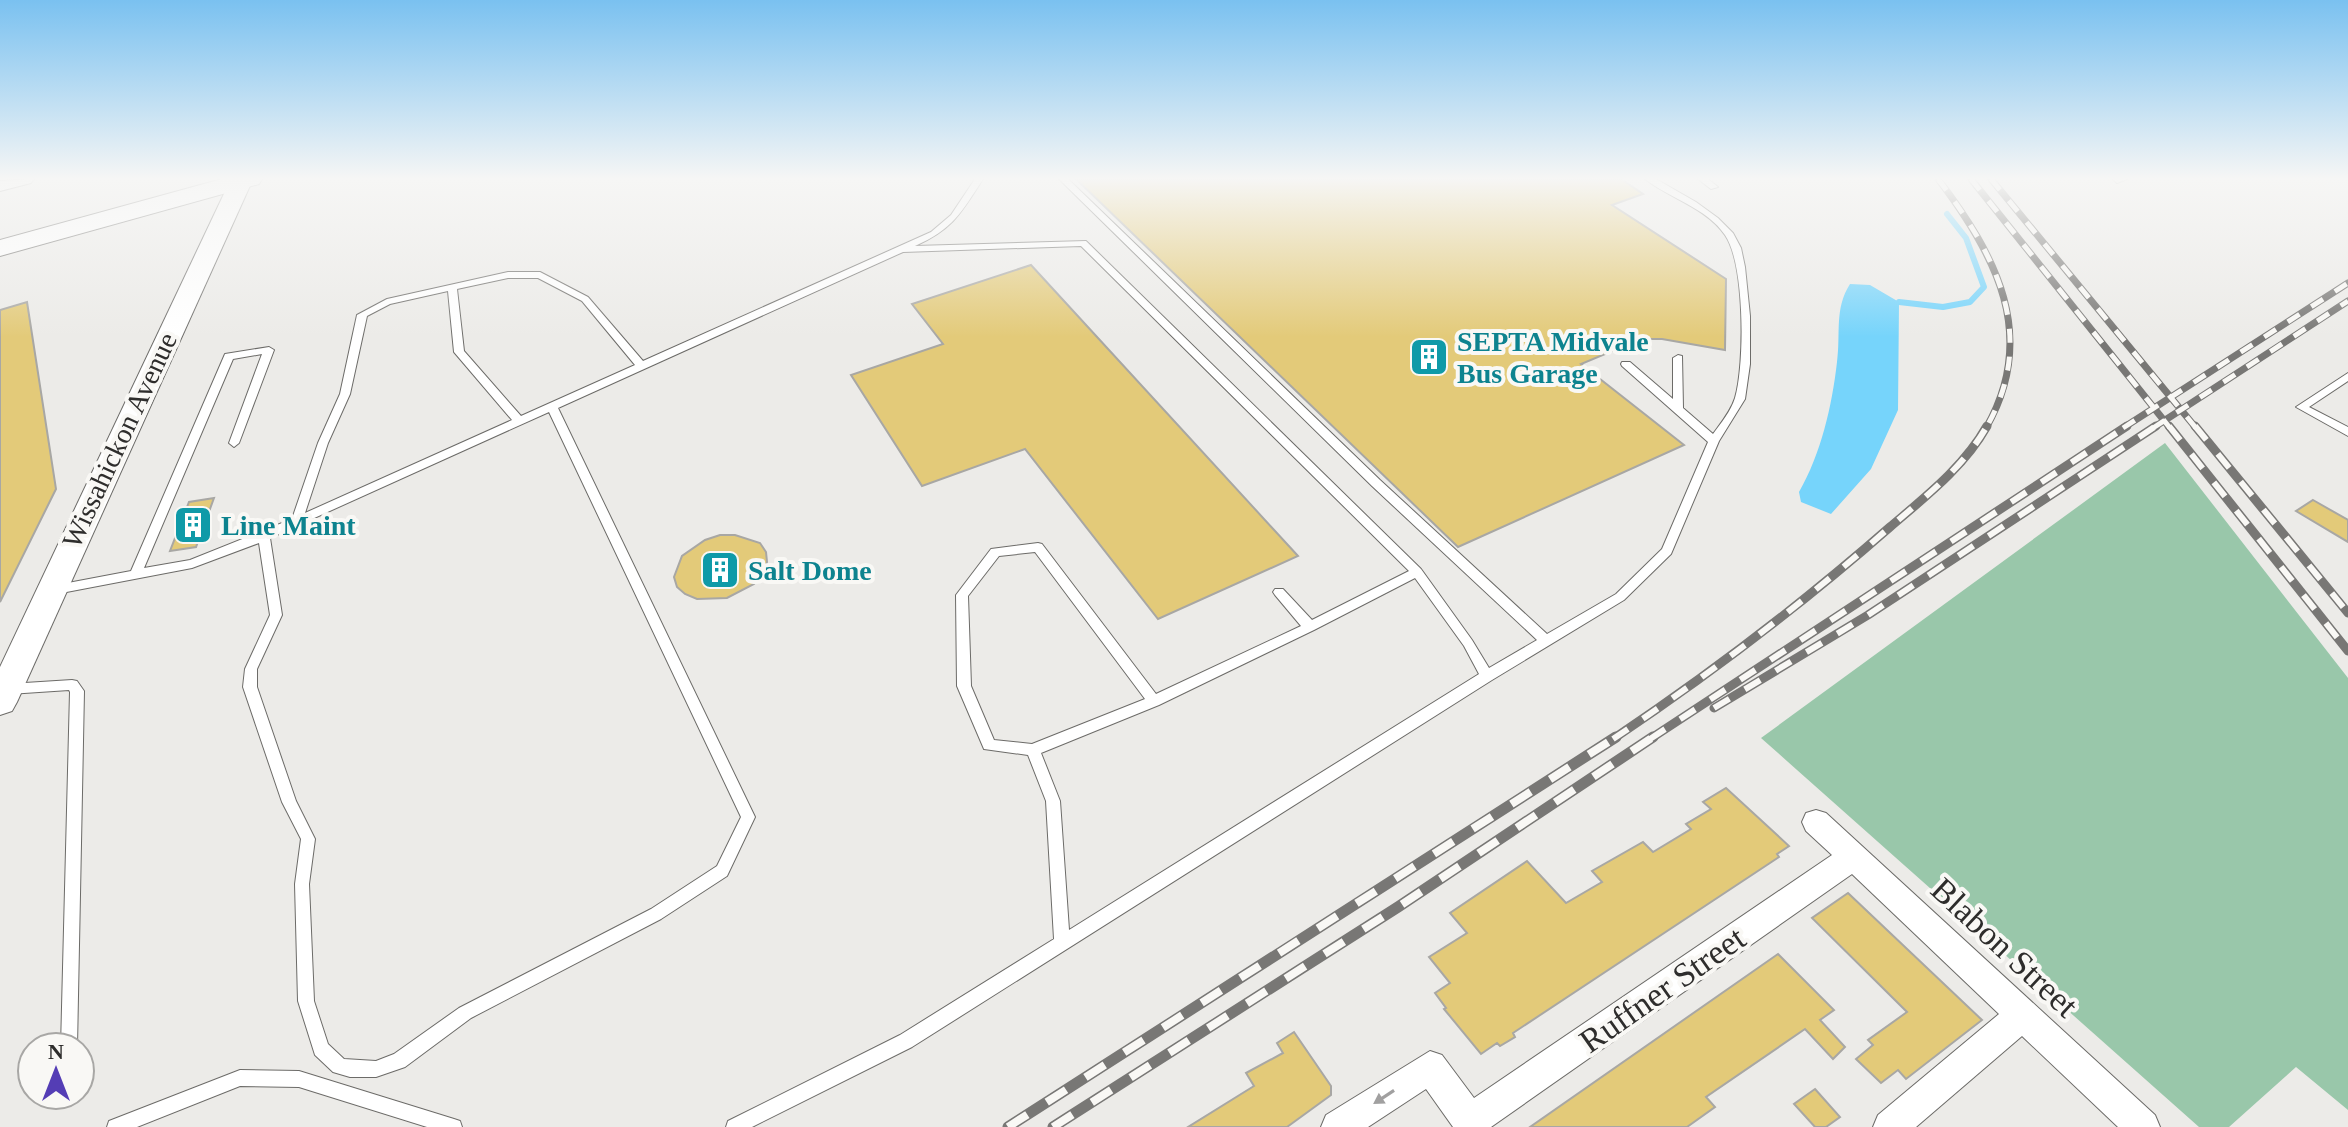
<svg xmlns="http://www.w3.org/2000/svg" width="2348" height="1127" viewBox="0 0 2348 1127" font-family="'Times New Roman',serif">
	<style>
		.green { fill: #99c7aa }
		.water { fill: #76d4fb }
		.lines { fill: none; stroke-linecap: round; stroke-linejoin: round }
		.stream { stroke: #76d4fb; stroke-width: 6 }
		.building { fill: #e3ca79; stroke: #a8a7a4; stroke-width: 2 }
		.service-casing { stroke: #6c6b68; stroke-width: 2 }
		.minor-casing { stroke: #6c6b68; stroke-width: 2 }
		.tertiary-casing { stroke: #6c6b68; stroke-width: 2 }
		.secondary-casing { stroke: #6c6b68; stroke-width: 2 }
		.service { fill: #fff; fill-rule: evenodd }
		.minor { fill: #fff; fill-rule: evenodd }
		.tertiary { fill: #fff; fill-rule: evenodd }
		.secondary { fill: #fff; fill-rule: evenodd }
		.rail-far2-casing { stroke: #787775; stroke-width: 7 }
		.rail-far1-casing { stroke: #787775; stroke-width: 9 }
		.rail-casing { stroke: #787775; stroke-width: 11 }
		.rail-far2 { stroke: #f9f8f5; stroke-width: 5; stroke-dasharray: 14; stroke-linecap: butt }
		.rail-far1 { stroke: #f9f8f5; stroke-width: 6; stroke-dasharray: 18; stroke-linecap: butt }
		.rail { stroke: #f9f8f5; stroke-width: 8; stroke-dasharray: 23; stroke-linecap: butt }
		.oneway { fill: #a1a0a0 }
		.labels { text-anchor: middle; stroke-width: 8; stroke-linejoin: round; paint-order: stroke }
		.culture-label { font-size: 28px; font-weight: bold; fill: #0d838f; stroke: #f9f8f5; text-anchor: start }
		.street-label { font-size: 28px; fill: #2e2d2c; stroke: #f9f8f5 }
		.near-street-label { font-size: 34px; fill: #2e2d2c; stroke: #f9f8f5 }
	</style>
	<rect width="100%" height="100%" fill="#ecebe8"/>
	<path class="green" d="M 2165,443 L 2348,678 L 2348,1110 L 2296,1067 L 2229,1127 L 2199,1127 L 1761,738 Z"/>
	<path class="water" d="M 1850,284 L 1870,285 L 1899,302 L 1898,410 L 1871,469 L 1831,514 L 1801,502 L 1799,492 C 1821,454 1832,406 1837,362 C 1841,333 1834,309 1850,284 Z"/>
	<g class="lines">
		<path class="stream" d="M 1899,302 L 1943,307 L 1970,302 L 1984,287 L 1966,238 L 1947,214"/>
	</g>
	<g class="building">
		<path d="M 1076,179 L 1621,179 L 1643,194 L 1612,205 L 1726,279 L 1725,350 L 1662,339 L 1641,339 L 1581,364 L 1684,445 L 1458,547 Z"/>
		<path d="M 1031,265 L 1298,556 L 1158,619 L 1025,449 L 922,486 L 851,375 L 943,344 L 912,304 Z"/>
		<path d="M 27,302 L 56,489 L 0,602 L 0,310 Z"/>
		<path d="M 214,498 L 196,547 L 170,551 L 189,502 Z"/>
		<path d="M 2313,500 L 2348,520 L 2348,542 L 2296,511 Z"/>
		<path d="M 720,535 L 735,535 L 760,543 L 766,552 L 767,562 L 763,574 L 754,584 L 727,598 L 697,599 L 685,594 L 677,587 L 674,577 L 682,556 L 705,540 Z"/>
		<path d="M 1726,788 L 1789,846 L 1777,854 L 1779,857 L 1513,1033 L 1515,1037 L 1500,1046 L 1497,1043 L 1481,1054 L 1444,1009 L 1446,1008 L 1435,993 L 1450,983 L 1429,957 L 1467,933 L 1450,913 L 1527,861 L 1566,903 L 1602,882 L 1592,871 L 1643,842 L 1653,852 L 1691,829 L 1686,824 L 1711,809 L 1703,802 Z"/>
		<path d="M 1848,893 L 1982,1020 L 1906,1079 L 1898,1070 L 1881,1083 L 1856,1059 L 1873,1045 L 1868,1040 L 1907,1012 L 1812,918 Z"/>
		<path d="M 1778,954 L 1834,1010 L 1820,1020 L 1845,1047 L 1833,1059 L 1805,1029 L 1706,1097 L 1715,1107 L 1687,1127 L 1530,1127 Z"/>
		<path d="M 1294,1032 L 1331,1086 L 1331,1095 L 1287,1127 L 1188,1127 L 1254,1086 L 1246,1073 L 1283,1053 L 1277,1043 Z"/>
		<path d="M 1815,1089 L 1840,1117 L 1826,1127 L 1815,1127 L 1794,1104 Z"/>
	</g>
	<g class="lines">
		<g class="service-casing">
			<g id="service">
				<path d="M 975,179 L 983,179 C 961,213 953,229 915,246 L 1086,241 L 1421,569 L 1472,640 L 1489,668 L 1537,640 L 1372,486 L 1059,179 L 1068,179 L 1380,480 L 1547,634 L 1616,594 L 1662,549 L 1708,442 L 1622,366 L 1621,364 L 1622,362 L 1630,362 L 1673,399 L 1673,358 L 1678,355 L 1682,356 L 1683,408 L 1713,434 C 1721,423 1731,411 1735,398 C 1745,364 1745,264 1725,235 C 1707,208 1669,198 1645,179 L 1656,179 L 1696,202 L 1718,218 L 1733,233 L 1741,248 L 1745,267 L 1750,316 L 1750,364 L 1745,399 L 1719,441 L 1671,554 L 1624,600 L 1492,680 L 912,1047 L 752,1127 L 726,1127 L 728,1121 L 900,1035 L 1054,939 L 1046,801 L 1028,755 L 984,749 L 957,686 L 956,595 L 991,549 L 1038,543 L 1042,544 L 1156,694 L 1301,626 L 1275,595 L 1273,592 L 1275,589 L 1283,589 L 1312,620 L 1409,571 L 1081,246 L 903,252 L 558,408 L 755,817 L 727,876 L 661,919 L 471,1018 L 405,1067 L 376,1077 L 350,1077 L 333,1072 L 315,1055 L 298,1001 L 295,884 L 301,839 L 282,802 L 243,687 L 245,669 L 270,615 L 259,543 L 192,568 L 56,594 L 52,592 L 50,589 L 52,586 L 131,571 L 225,354 L 269,347 L 274,350 L 239,443 L 234,447 L 229,443 L 262,354 L 233,359 L 144,568 L 190,560 L 292,519 L 318,443 L 340,394 L 357,315 L 387,299 L 508,272 L 540,272 L 588,297 L 643,361 L 931,232 L 951,215 ZM 508,278 L 538,278 L 582,301 L 635,365 L 521,416 L 464,351 L 457,289 ZM 448,291 L 454,352 L 512,420 L 305,513 L 328,443 L 350,394 L 367,316 L 390,304 ZM 549,412 L 741,817 L 717,866 L 651,909 L 459,1008 L 394,1054 L 376,1061 L 344,1059 L 328,1044 L 314,1001 L 309,884 L 315,839 L 296,801 L 257,687 L 257,669 L 282,615 L 270,538 ZM 1035,552 L 1145,699 L 1032,744 L 994,740 L 971,686 L 968,596 L 999,556 ZM 1415,578 L 1464,646 L 1479,674 L 1069,930 L 1060,801 L 1041,753 L 1159,705 L 1314,630 Z"/>
				<path d="M 1698,179 L 1708,179 L 1718,187 L 1711,189 Z"/>
				<path d="M 2113,179 L 2127,179 L 2117,183 Z"/>
				<path d="M 2348,373 L 2348,381 L 2309,407 L 2348,427 L 2348,436 L 2296,407 Z"/>
				<path d="M 72,680 L 77,681 L 84,691 L 77,1047 L 61,1047 L 70,692 L 69,690 L 9,694 L 4,693 L 2,689 L 4,685 L 9,684 Z"/>
				<path d="M 240,1070 L 299,1071 L 454,1119 L 460,1121 L 462,1127 L 427,1127 L 299,1087 L 240,1086 L 137,1127 L 107,1127 L 109,1121 Z"/>
			</g>
		</g>
		<g class="minor-casing">
			<g id="minor">
				<path d="M 34,179 L 31,183 L 0,191 L 0,181 Z"/>
				<path d="M 1816,810 L 1826,813 L 2155,1115 L 2160,1127 L 2118,1127 L 2022,1036 L 1916,1127 L 1873,1127 L 1878,1115 L 1999,1014 L 1852,874 L 1491,1127 L 1453,1127 L 1426,1089 L 1368,1127 L 1321,1127 L 1326,1115 L 1430,1051 L 1442,1055 L 1474,1098 L 1832,855 L 1806,831 L 1802,822 L 1806,813 Z"/>
			</g>
		</g>
		<g class="tertiary-casing">
			<path id="tertiary" d="M 231,179 L 253,179 L 17,702 L 12,711 L 0,715 L 0,667 Z"/>
		</g>
		<g class="secondary-casing">
			<path id="secondary" d="M 222,179 L 262,179 L 259,184 L 0,256 L 0,240 Z"/>
		</g>
		<use href="#service" class="service"/>
		<use href="#minor" class="minor"/>
		<use href="#tertiary" class="tertiary"/>
		<use href="#secondary" class="secondary"/>
		<g class="rail-far2-casing">
			<g id="rail-far2">
				<path d="M 1938,179 C 1996,255 2039,336 1986,428"/>
				<path d="M 1971,179 L 2170,428"/>
				<path d="M 1991,179 L 2196,428"/>
				<path d="M 2123,428 L 2348,283"/>
				<path d="M 2153,428 L 2348,301"/>
			</g>
		</g>
		<g class="rail-far1-casing">
			<g id="rail-far1">
				<path d="M 2169,426 L 2348,651"/>
				<path d="M 2195,426 L 2348,613"/>
				<path d="M 1714,708 L 1868,615 L 2156,426"/>
				<path d="M 1613,739 C 1710,674 1802,604 1890,527 C 1925,497 1964,467 1987,426"/>
				<path d="M 1650,739 L 2127,426"/>
			</g>
		</g>
		<g class="rail-casing">
			<g id="rail">
				<path d="M 1008,1127 L 1616,737"/>
				<path d="M 1053,1127 L 1398,907 L 1653,737"/>
			</g>
		</g>
		<use href="#rail-far2" class="rail-far2"/>
		<use href="#rail-far1" class="rail-far1"/>
		<use href="#rail" class="rail"/>
	</g>
	<defs><path id="oneway-solid" d="M-6-.8H1V-3.2L6.5 0L1 3.2V.8H-6Z" transform="scale(2)"/></defs>
	<use class="oneway" href="#oneway-solid" transform="translate(1384 1097) rotate(147)"/>
	<linearGradient id="sky" x2="0" y2="1"><stop stop-color="#7ac1f0"/><stop offset="0.53" stop-color="#f6f6f5"/><stop offset="1" stop-color="#f6f6f5" stop-opacity="0"/></linearGradient>
	<rect width="2348" height="337" fill="url(#sky)"/>
	<defs>
		<g id="building-square" transform="scale(2)"><rect x="-9" y="-9" width="18" height="18" rx="4" fill="#0f9aa8" stroke="#f9f8f5"/><path d="M-4-6H4V6H1V3H-1V6H-4ZM-2.5-4.3h1.7v1.8h-1.7ZM.8-4.3h1.7v1.8H.8ZM-2.5-1h1.7V.8h-1.7ZM.8-1h1.7V.8H.8Z" fill="#fff"/></g>
	</defs>
	<g fill-rule="evenodd">
		<use href="#building-square" x="1429" y="357"/>
		<use href="#building-square" x="193" y="525"/>
		<use href="#building-square" x="720" y="570"/>
	</g>
	<g class="labels">
		<g class="culture-label">
			<text x="1457" y="351">SEPTA Midvale<tspan x="1457" dy="32">Bus Garage</tspan></text>
			<text x="221" y="535">Line Maint</text>
			<text x="748" y="580">Salt Dome</text>
		</g>
		<g class="street-label">
			<text transform="translate(119 440) rotate(-65)" y="10">Wissahickon Avenue</text>
		</g>
		<g class="near-street-label">
			<text transform="translate(2005 947) rotate(43)" y="12">Blabon Street</text>
			<text transform="translate(1662 989) rotate(-35)" y="12">Ruffner Street</text>
		</g>
	</g>
	<g transform="translate(56 1071)"><circle r="38" fill="#f9f8f5" stroke="#a8a7a5" stroke-width="2"/>
	<path d="M0-6L14 30L0 20L-14 30Z" fill="#543db5"/>
	<text y="-12" font-size="22" font-weight="bold" text-anchor="middle" fill="#2e2d2c">N</text>
	</g>
</svg>
